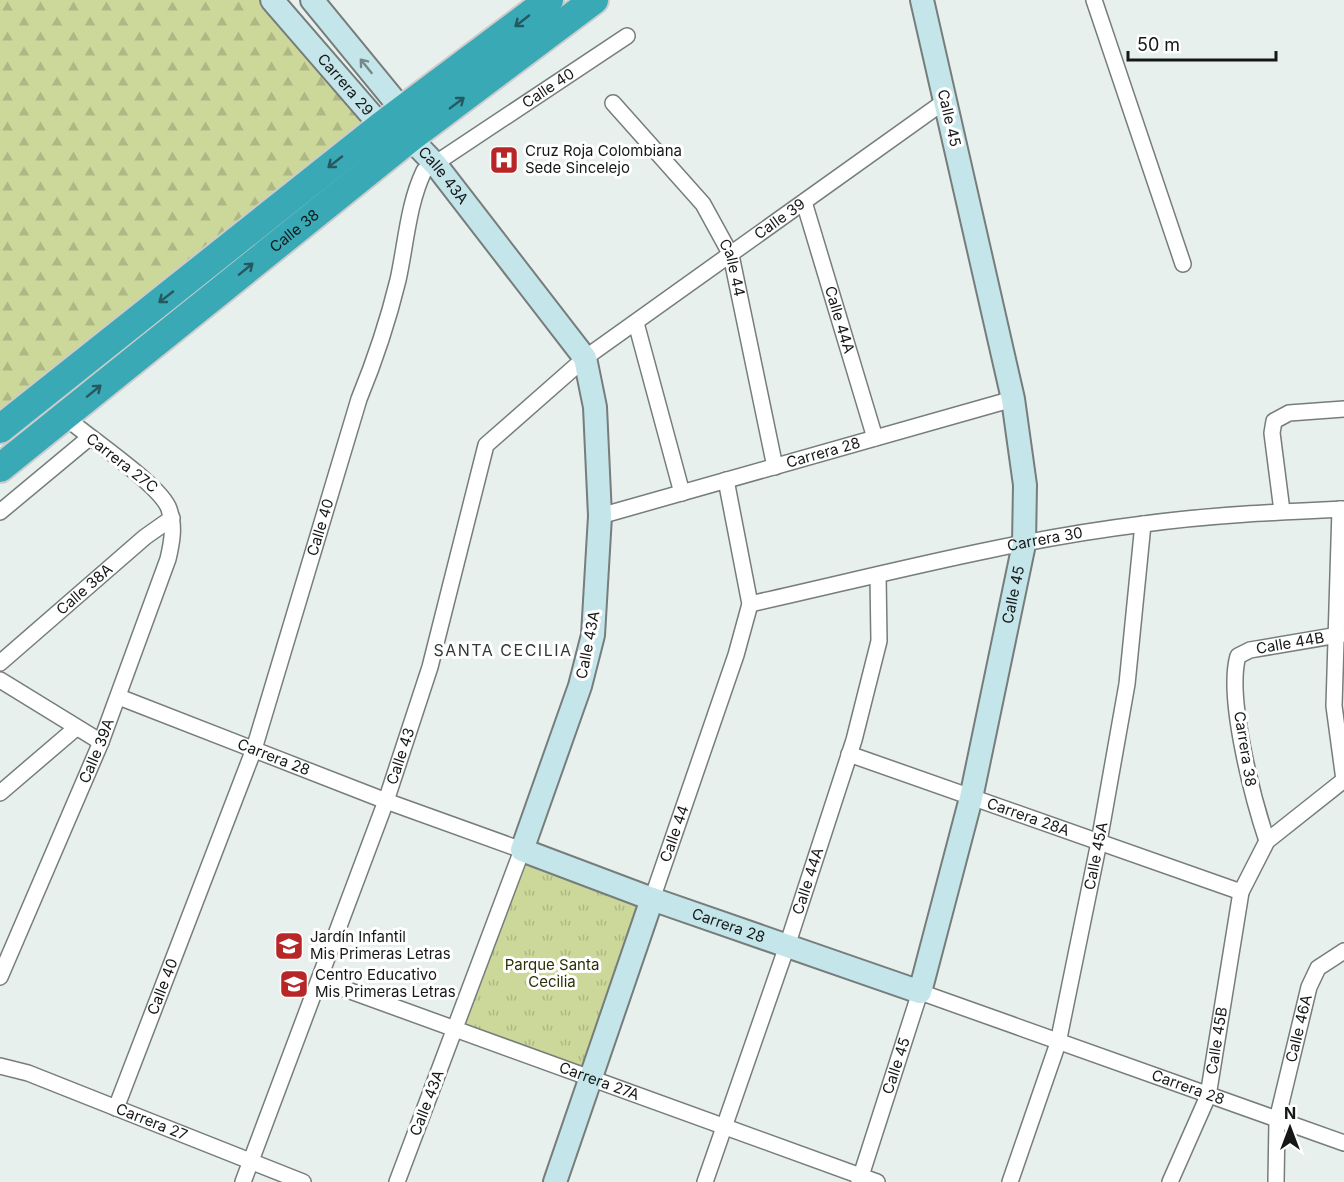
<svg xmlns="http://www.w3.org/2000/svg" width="1344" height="1182" viewBox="0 0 1344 1182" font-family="Inter,sans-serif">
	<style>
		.forest { fill: url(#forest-firs) }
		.park { fill: url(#park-tufts) }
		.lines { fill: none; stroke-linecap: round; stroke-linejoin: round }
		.street-casing { stroke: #767d7b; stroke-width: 18 }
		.secondary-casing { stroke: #767d7b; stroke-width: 26 }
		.highway-casing { stroke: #ccc; stroke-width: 32 }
		.street { stroke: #fff; stroke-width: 15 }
		.secondary { stroke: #c4e5e9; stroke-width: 22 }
		.highway { stroke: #39a9b6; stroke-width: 28 }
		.oneway { stroke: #25595f }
		.oneway2 { stroke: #75898a }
		.labels { text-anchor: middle; stroke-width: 6; stroke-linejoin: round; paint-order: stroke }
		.street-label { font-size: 15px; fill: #151817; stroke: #fff }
		.poi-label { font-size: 15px; fill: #151817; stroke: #fff; text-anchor: start }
		.park-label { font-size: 15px; fill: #2c3107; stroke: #fff }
		.neighbourhood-label { font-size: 16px; letter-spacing: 1.5px; fill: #333937; stroke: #fff }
	</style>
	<defs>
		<pattern id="forest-firs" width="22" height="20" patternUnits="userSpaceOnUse" patternTransform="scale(1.5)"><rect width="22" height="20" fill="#ccd79a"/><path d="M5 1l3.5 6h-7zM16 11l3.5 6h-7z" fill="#aeb884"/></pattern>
		<pattern id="park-tufts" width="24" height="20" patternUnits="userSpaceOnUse" patternTransform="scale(1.5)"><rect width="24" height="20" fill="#ccd79a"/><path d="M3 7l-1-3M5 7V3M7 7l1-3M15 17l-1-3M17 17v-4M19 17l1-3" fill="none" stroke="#aeb884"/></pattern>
	</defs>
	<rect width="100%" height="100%" fill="#e8f0ed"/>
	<path class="forest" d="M 0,0 L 272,0 L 381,126 L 0,429 Z"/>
	<path class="park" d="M 522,850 L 652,899 L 591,1079 L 456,1028 Z"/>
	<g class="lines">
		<g class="street-casing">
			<g id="street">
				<path d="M 1094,0 L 1183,264"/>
				<path id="s1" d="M 613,103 L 703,204 L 731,255 L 775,467"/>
				<path id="s2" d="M 804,202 L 875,438"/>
				<path d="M 636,323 L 682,493"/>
				<path d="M 1340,509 L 1334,706 L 1344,780"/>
				<path d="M 1282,511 L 1272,433 L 1274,421 L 1289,413 L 1344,409"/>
				<path d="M 0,512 L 89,438"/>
				<path id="s3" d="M 600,516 L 1013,399"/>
				<path id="s4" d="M 750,604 C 880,575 1011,540 1144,524 C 1210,515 1277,512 1344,509"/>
				<path id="s5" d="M 0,663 L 145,537 L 172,518"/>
				<path d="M 0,680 L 101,742"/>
				<path id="s6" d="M 119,697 L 386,801 L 522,850 L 397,1182"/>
				<path id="s7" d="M 849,754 L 1241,892"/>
				<path d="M 0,793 L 76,728"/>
				<path id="s8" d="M 1267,841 C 1253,799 1226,697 1238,656 L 1250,650 L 1344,634"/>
				<path id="s9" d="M 652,899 L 736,655 L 750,604 L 726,480"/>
				<path id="s10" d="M 0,977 L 101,742 L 168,559 C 172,542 175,526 169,509 C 161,485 86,436 63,415"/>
				<path id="s11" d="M 320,980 L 877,1182"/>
				<path id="s12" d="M 0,1066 L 28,1073 L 303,1182"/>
				<path id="s13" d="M 116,1108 L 254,749 L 359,399 C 375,360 388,321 398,280 C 406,244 408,204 424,171 L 627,36"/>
				<path id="s14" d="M 243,1182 L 386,801 L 430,667 L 486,445 L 585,358 L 945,101"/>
				<path id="s15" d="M 705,1182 L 787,946 L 854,740 L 879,641 L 878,575"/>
				<path id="s16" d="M 859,1182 L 920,992 L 1344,1143"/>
				<path id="s17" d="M 1010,1182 L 1058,1043 L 1099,842 L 1127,684 L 1143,524"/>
				<path id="s18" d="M 1170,1182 L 1208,1096 L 1241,892 L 1267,841 L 1344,780"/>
				<path id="s19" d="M 1276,1182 L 1277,1120 L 1309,987 L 1318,968 L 1344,951"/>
			</g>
		</g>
		<g class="secondary-casing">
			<g id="secondary">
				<path id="s20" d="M 272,0 L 381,126 L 410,138 L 436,165 L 585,358 L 595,407 L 600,516 L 593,635 L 580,686 L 522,850 L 652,899 L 920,992 L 971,798 L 1024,544 L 1025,485 L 1013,399 L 922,0"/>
				<path d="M 312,0 L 403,111 L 407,125"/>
				<path d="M 555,1182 L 652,899"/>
			</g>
		</g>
		<g class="highway-casing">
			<g id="highway">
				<path d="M 0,429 L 381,126 L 549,0"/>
				<path id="s21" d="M 0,468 L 410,138 L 594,0"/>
			</g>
		</g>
		<use href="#street" class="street"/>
		<use href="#secondary" class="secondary"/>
		<use href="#highway" class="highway"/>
	</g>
	<defs><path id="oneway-shaft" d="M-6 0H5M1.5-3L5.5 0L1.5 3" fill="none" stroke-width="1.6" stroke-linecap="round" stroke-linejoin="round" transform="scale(1.5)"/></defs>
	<g class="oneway">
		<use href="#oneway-shaft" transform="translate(522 21) rotate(142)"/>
		<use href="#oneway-shaft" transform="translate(457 103) rotate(-37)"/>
		<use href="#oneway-shaft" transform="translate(335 162) rotate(142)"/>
		<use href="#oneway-shaft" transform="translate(246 269) rotate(-39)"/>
		<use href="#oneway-shaft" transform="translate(166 297) rotate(142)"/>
		<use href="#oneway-shaft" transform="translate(94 391) rotate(-39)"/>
	</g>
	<use class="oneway2" href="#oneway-shaft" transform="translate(366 66) rotate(-129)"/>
	<defs>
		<g id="hospital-square" transform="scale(1.5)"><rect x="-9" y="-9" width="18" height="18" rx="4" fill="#b72727" stroke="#fff"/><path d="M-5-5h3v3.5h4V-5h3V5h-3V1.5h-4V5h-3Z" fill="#fff"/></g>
		<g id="school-square" transform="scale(1.5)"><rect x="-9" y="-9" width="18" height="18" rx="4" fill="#b72727" stroke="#fff"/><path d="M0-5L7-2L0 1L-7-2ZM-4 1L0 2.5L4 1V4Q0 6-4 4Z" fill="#fff"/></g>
	</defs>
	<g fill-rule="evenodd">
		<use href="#hospital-square" x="504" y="160"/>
		<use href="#school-square" x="289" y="946"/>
		<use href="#school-square" x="294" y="984"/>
	</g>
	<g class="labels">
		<g class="street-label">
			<text dy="5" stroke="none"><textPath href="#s20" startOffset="112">Carrera 29</textPath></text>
			<text dy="5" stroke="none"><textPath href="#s13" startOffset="1137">Calle 40</textPath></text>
			<text transform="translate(949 118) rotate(77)" y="5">Calle 45</text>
			<text dy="5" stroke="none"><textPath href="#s20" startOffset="248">Calle 43A</textPath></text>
			<text dy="5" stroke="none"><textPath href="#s14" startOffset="1148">Calle 39</textPath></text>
			<text dy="5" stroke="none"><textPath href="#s21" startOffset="378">Calle 38</textPath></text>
			<text dy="5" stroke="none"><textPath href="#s1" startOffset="206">Calle 44</textPath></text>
			<text dy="5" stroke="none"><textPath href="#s2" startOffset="123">Calle 44A</textPath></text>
			<text dy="5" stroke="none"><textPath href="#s3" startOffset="232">Carrera 28</textPath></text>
			<text transform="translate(122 463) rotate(38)" y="5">Carrera 27C</text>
			<text dy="5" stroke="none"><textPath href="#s13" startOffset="616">Calle 40</textPath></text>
			<text dy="5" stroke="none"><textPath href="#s4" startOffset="302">Carrera 30</textPath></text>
			<text dy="5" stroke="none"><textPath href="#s5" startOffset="112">Calle 38A</textPath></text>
			<text dy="5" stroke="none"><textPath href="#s20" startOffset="1815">Calle 45</textPath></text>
			<text dy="5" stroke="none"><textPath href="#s8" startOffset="243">Calle 44B</textPath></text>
			<text transform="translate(588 645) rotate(-79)" y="5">Calle 43A</text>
			<text transform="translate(1245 749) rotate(81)" y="5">Carrera 38</text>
			<text dy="5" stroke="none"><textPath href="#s10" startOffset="246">Calle 39A</textPath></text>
			<text dy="5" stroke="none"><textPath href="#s14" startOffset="454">Calle 43</textPath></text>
			<text dy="5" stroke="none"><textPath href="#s6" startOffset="166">Carrera 28</textPath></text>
			<text dy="5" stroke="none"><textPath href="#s7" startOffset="190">Carrera 28A</textPath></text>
			<text dy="5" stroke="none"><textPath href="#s9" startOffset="69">Calle 44</textPath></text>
			<text dy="5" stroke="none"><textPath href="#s17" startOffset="338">Calle 45A</textPath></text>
			<text dy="5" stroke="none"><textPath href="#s15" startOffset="318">Calle 44A</textPath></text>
			<text dy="5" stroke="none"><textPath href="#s20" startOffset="1204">Carrera 28</textPath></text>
			<text dy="5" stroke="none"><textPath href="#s13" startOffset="130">Calle 40</textPath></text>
			<text dy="5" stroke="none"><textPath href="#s19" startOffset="156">Calle 46A</textPath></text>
			<text dy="5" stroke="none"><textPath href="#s18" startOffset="150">Calle 45B</textPath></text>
			<text dy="5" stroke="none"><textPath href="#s16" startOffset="122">Calle 45</textPath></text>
			<text dy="5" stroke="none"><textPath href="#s11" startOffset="297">Carrera 27A</textPath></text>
			<text dy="5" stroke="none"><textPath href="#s16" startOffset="484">Carrera 28</textPath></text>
			<text transform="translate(427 1103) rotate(-69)" y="5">Calle 43A</text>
			<text dy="5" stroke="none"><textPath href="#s12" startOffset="162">Carrera 27</textPath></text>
		</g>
		<g class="poi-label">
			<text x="525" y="156">Cruz Roja Colombiana<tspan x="525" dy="17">Sede Sincelejo</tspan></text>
			<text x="310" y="942">Jardín Infantil<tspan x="310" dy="17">Mis Primeras Letras</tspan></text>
			<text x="315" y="980">Centro Educativo<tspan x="315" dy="17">Mis Primeras Letras</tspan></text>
		</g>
		<g class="park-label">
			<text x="552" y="970">Parque Santa<tspan x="552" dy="17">Cecilia</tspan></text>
		</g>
		<g class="neighbourhood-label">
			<text x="503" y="656">SANTA CECILIA</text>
		</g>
	</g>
	<g transform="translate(1290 1128)" stroke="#ffffff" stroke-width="4.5" paint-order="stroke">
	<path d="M0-4.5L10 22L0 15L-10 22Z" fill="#151817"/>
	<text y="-9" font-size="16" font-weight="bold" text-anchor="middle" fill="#151817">N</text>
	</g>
	<path d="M1128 51v9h148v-9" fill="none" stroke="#151817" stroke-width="3"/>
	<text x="1137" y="51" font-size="18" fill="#151817" stroke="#ffffff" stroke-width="4.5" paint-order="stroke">50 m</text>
</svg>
